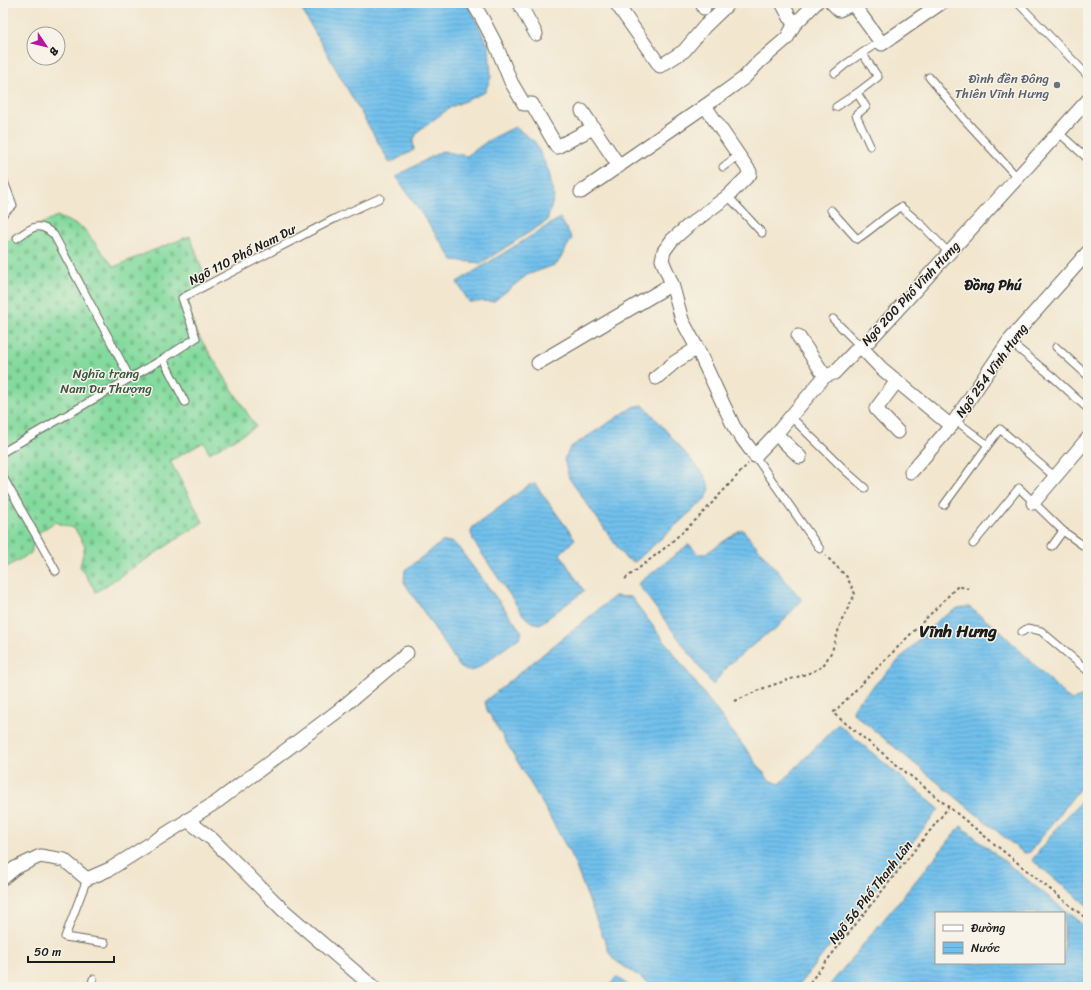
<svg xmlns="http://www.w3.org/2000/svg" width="1091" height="990" viewBox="0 0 1091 990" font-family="Sriracha,sans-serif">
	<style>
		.cemetery { fill: url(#cemetery-stones); stroke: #507b5d }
		.water { fill: url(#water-rules); stroke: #466e84; fill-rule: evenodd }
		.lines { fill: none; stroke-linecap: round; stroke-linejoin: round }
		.lane-casing { stroke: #67635a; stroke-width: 9 }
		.street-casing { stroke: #67635a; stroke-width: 15 }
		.path { stroke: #67635a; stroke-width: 2; stroke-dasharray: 3 3; stroke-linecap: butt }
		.lane { stroke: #fff; stroke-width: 7 }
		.street { stroke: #fff; stroke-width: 13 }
		.worship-dot { fill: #6b7280; stroke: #f7f3e8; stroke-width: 1.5 }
		.labels { text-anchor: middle; stroke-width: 3; stroke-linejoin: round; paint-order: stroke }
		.worship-label { font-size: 13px; fill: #5b616d; stroke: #f7f3e8; text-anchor: end }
		.street-label { font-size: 13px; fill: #1c1c1c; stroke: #f7f3e8 }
		.park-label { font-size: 13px; fill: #3b5543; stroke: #f7f3e8 }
		.neighbourhood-label { font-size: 14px; font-weight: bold; fill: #1c1c1c; stroke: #f7f3e8 }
		.district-label { font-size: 17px; font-weight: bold; fill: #1c1c1c; stroke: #f7f3e8 }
	</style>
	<defs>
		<pattern id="cemetery-stones" width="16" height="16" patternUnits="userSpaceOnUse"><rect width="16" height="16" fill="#84da9e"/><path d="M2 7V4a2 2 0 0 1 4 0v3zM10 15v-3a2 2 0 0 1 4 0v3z" fill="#71ba88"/></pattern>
		<pattern id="water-rules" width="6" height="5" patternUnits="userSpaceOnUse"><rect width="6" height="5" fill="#71c0ec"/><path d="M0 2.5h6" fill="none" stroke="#61a4ca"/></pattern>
	</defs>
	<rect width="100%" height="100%" fill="#f7f3e8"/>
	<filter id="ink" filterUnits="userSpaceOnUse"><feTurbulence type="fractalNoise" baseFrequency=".025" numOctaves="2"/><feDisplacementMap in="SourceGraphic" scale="8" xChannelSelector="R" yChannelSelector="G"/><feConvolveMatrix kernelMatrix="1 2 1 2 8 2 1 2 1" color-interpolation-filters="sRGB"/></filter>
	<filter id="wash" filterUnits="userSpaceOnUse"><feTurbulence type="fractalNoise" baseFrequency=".012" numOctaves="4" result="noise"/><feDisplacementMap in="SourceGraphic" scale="16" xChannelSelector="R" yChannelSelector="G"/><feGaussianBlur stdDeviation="0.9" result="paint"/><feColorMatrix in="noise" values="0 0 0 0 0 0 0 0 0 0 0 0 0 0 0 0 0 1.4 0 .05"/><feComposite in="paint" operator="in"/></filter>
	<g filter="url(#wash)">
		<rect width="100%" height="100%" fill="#f2e6ce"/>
		<path class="cemetery" d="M 57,216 L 83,228 L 114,267 L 149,252 L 190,236 L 207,283 L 187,303 L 195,330 L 256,427 L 209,453 L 204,442 L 170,461 L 203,522 L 96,592 L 80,566 L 85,546 L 75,529 L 55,522 L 35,535 L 31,553 L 3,569 L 3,243 Z"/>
		<g class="water">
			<path d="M 298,3 L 467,3 L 489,46 L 491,77 L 485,92 L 451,107 L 418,131 L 413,141 L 414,150 L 390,163 Z"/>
			<path d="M 515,127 L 535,142 L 549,172 L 554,197 L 547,221 L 481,263 L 453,260 L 396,176 L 442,151 L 467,156 L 489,140 Z"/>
			<path d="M 560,218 L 572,238 L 557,264 L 527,275 L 494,301 L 469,302 L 457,282 Z"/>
			<path d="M 643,405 L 650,412 L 705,476 L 710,489 L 706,498 L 635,562 L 625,558 L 569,478 L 564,459 L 571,447 L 633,407 Z"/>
			<path d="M 535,484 L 575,539 L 560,554 L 584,591 L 540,624 L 531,622 L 524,616 L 474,542 L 471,533 L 472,528 L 529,485 Z"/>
			<path d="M 742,529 L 802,600 L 775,630 L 764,636 L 727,666 L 713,685 L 638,584 L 689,544 L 698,554 L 705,554 Z"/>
			<path d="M 442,542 L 452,542 L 458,547 L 522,632 L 520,637 L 475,670 L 467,671 L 460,667 L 404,582 L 405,570 Z"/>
			<path d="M 615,596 L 631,597 L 769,780 L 780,784 L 838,724 L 939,809 L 797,987 L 655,987 L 613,959 L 609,952 L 573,859 L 545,808 L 487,710 L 485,701 Z"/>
			<path d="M 969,607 L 1000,631 L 1066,696 L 1072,700 L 1088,695 L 1088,778 L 1030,852 L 1025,853 L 1020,850 L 853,713 L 854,706 L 938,620 L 958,608 Z"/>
			<path d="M 1088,794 L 1088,906 L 1032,860 L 1060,824 Z"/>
			<path d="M 961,826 L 1088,929 L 1088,987 L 828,987 ZM 936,913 L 1064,913 L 1064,963 L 936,963 Z"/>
			<path d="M 616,977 L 631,987 L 609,987 Z"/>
		</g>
	</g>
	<g filter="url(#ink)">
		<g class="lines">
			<g class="lane-casing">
				<g id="lane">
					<path d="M 1018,3 L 1088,76"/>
					<path d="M 835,73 L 846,64 L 880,41"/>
					<path d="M 929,77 L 964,119 L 1017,177"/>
					<path d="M 857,93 L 866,107 L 856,115 L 870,146"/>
					<path d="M 836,107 L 857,93 L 878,77 L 862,53"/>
					<path d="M 1059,133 L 1088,159"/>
					<path d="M 723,167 L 739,155"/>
					<path d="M 3,179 L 13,205 L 3,214"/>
					<path d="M 728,196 L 762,233"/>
					<path d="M 831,210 L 857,239 C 873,229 885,216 901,207 L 924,227 L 949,253"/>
					<path d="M 17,238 C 32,227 39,221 54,235 L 130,378"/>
					<path d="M 833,319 L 860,346"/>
					<path d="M 1009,341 L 1054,378 L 1088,409"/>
					<path d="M 1056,347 L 1088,376"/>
					<path d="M 163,359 L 185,402"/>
					<path d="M 791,417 L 848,473 L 865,488"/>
					<path d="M 988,445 L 1000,429 L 1055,477"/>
					<path d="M 3,452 L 163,359 L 196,338 L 182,298 L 336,218 L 380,198"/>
					<path d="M 755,456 L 820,549"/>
					<path d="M 3,477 L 56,571"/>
					<path d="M 944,505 L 988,445 L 955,420"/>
					<path d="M 1063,531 L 1088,549"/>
					<path d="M 973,544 L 1019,488 L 1063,531 L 1052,546"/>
					<path d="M 1022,632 L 1028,628 L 1041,631 L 1088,671"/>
					<path d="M 87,879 L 65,937 L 105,943"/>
					<path d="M 91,987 L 93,979"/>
				</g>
			</g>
			<g class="street-casing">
				<g id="street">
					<path d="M 473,3 L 483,20 L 496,45 L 511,82 L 524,104 L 532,104 L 557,147 L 593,128"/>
					<path d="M 519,3 L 536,34"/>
					<path d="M 616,3 L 660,66 L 684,51 L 705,26 L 729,3"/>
					<path d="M 702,3 L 704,8"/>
					<path d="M 782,3 L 794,25"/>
					<path d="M 832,3 L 839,10 L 853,4 L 882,44 L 941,3"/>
					<path d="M 705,106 L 750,172 L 750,174 L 728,196 L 688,226 L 672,240 L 664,251 L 662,260 L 672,284 L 682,320 L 697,348 L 734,427 L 755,456 L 776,434 L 825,376 L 834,373 L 860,346 L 869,341 L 1088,100"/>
					<path d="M 582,111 L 619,166"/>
					<path d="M 581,192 L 705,106 L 744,78 L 759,62 L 787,38 L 794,25 L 816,3"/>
					<path d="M 798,336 L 825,376"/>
					<path d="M 860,346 L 881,368 L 951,426"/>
					<path d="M 538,363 L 672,284"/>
					<path d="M 656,378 L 675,362 L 697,348"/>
					<path d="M 897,381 L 876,409 L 898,432"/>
					<path d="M 776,434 L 800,457"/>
					<path d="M 911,472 L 951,426 L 1009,341 L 1088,252"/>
					<path d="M 1033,503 L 1088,438"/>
					<path d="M 187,820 L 212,839 L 282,909 L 373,987"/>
					<path d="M 3,878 L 15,868 L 40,856 L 64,860 L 87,879 L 110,869 L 218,801 L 338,711 L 407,653"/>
				</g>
			</g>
			<g class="path">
				<path d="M 625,579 L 666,547 L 700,516 L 748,464"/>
				<path d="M 969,589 L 958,586 L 833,713 L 1088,920"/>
				<path d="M 735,701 L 764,688 L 812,672 L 823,666 L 832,651 L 841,622 L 855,594 L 847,577 L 826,556"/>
				<path d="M 806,987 L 948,808"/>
			</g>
			<use href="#lane" class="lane"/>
			<use href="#street" class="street"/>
		</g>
	</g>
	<circle class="worship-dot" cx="1057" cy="85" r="4"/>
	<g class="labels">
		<g class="worship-label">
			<text x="1049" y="83">Đình đền Đông<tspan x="1049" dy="15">Thiên Vĩnh Hưng</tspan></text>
		</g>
		<g class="street-label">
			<text transform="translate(242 254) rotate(-27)" y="5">Ngõ 110 Phố Nam Dư</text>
			<text transform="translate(910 293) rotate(-47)" y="5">Ngõ 200 Phố Vĩnh Hưng</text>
			<text transform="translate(991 370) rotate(-54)" y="5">Ngõ 254 Vĩnh Hưng</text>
			<text transform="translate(870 892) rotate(-52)" y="5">Ngõ 56 Phố Thanh Lân</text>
		</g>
		<g class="park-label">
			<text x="106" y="378">Nghĩa trang<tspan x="106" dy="15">Nam Dư Thượng</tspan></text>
		</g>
		<g class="neighbourhood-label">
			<text x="993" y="290">Đồng Phú</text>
		</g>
		<g class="district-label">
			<text x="958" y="637">Vĩnh Hưng</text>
		</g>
	</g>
	<rect width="1091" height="990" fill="none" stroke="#f7f3e8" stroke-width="16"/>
	<rect x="935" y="912" width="130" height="52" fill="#f7f3e8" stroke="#9f9d96"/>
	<rect x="943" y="925" width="20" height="6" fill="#ffffff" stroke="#9f9d96"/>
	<text x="971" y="932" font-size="12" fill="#1c1c1c">Đường</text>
	<rect x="943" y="942" width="20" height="12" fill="url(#water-rules)" stroke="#9f9d96"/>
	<text x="971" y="952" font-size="12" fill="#1c1c1c">Nước</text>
	<g transform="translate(46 46) rotate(125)"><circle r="19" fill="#f7f3e8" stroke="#9f9d96"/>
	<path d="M0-3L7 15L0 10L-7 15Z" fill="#b5179e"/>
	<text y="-6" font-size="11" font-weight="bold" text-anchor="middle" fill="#1c1c1c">B</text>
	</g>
	<path d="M28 956v6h86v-6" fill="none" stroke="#1c1c1c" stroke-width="2"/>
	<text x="34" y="956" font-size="12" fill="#1c1c1c" stroke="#f7f3e8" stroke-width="3" paint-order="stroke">50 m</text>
</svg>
